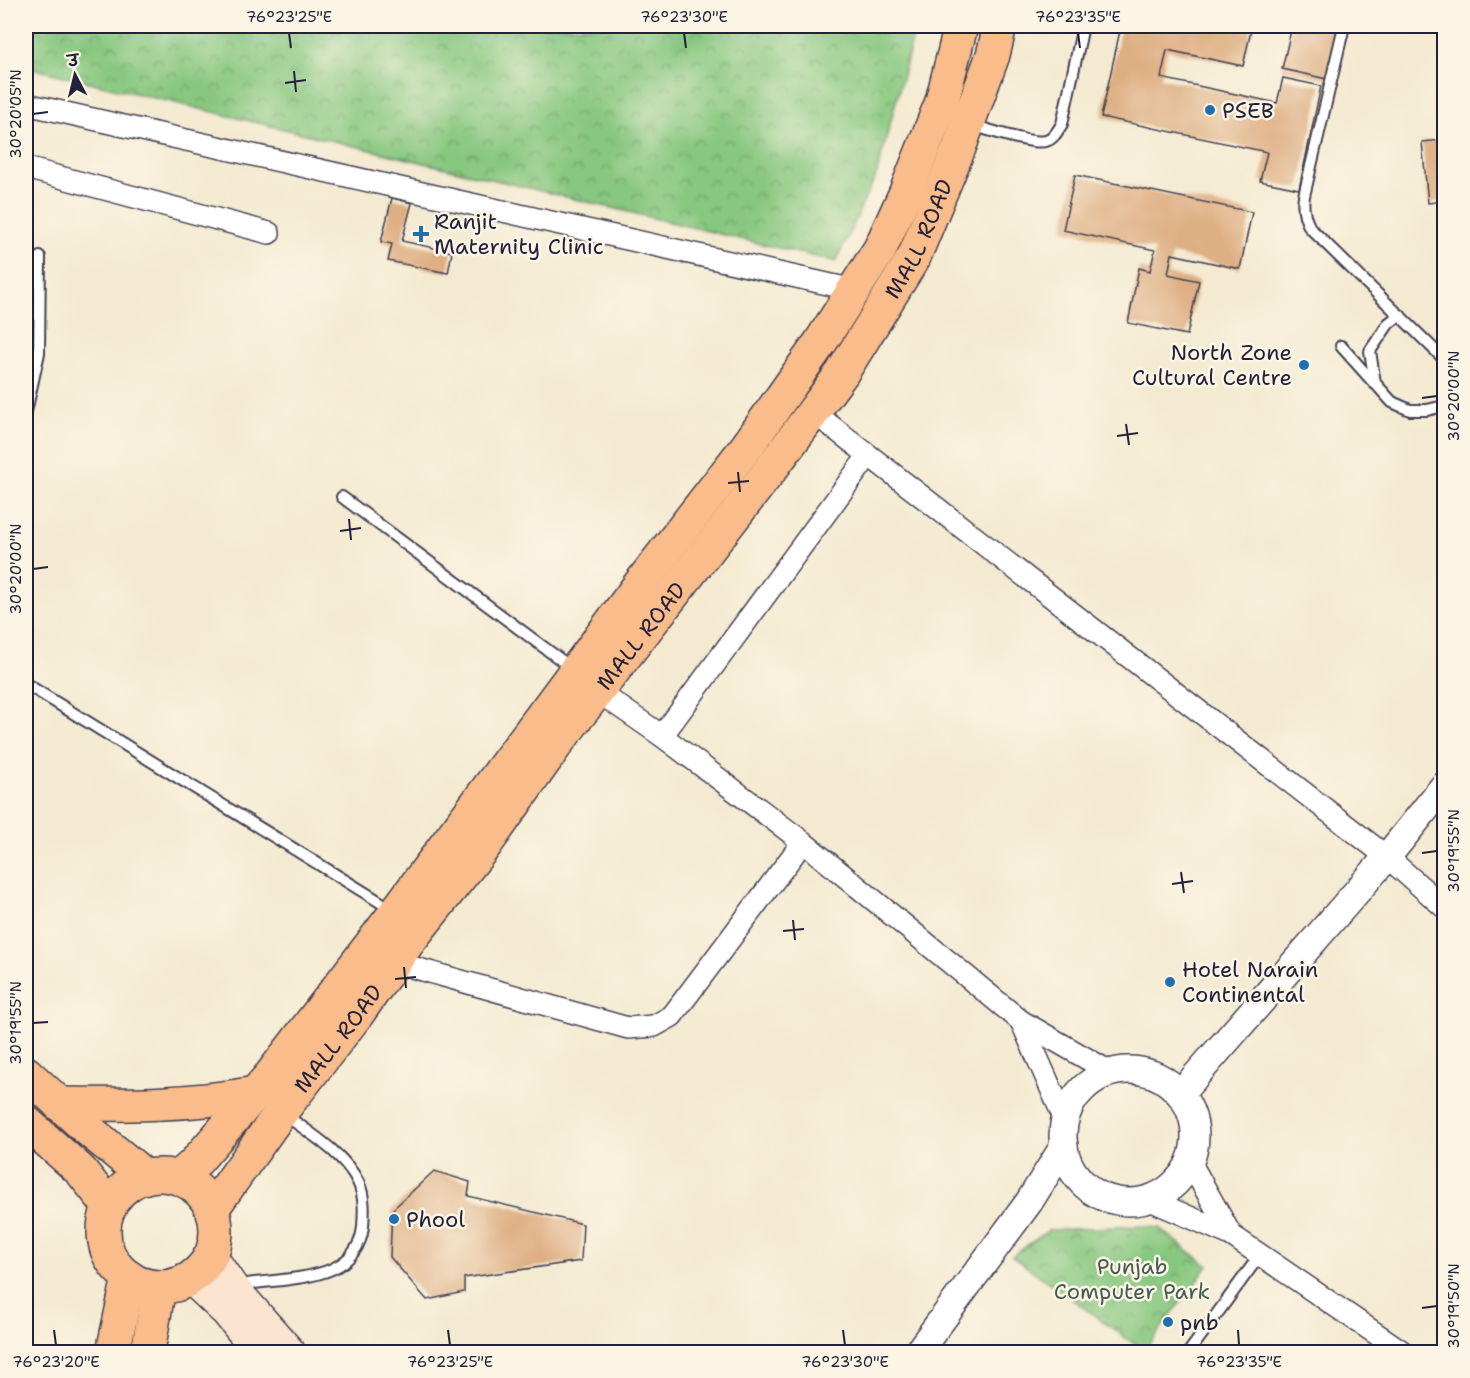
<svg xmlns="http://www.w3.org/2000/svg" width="1470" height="1378" viewBox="0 0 1470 1378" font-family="'Shantell Sans','Playpen Sans Deva',sans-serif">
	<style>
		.park { fill: url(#park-crowns); stroke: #54745d; stroke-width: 1.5 }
		.building { fill: #deaf83 }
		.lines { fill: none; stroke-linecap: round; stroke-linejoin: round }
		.service-casing { stroke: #424052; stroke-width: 14 }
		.minor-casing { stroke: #424052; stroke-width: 24 }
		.tertiary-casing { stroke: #424052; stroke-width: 30 }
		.secondary-casing { stroke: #424052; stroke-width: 33 }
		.primary-casing { stroke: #424052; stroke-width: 36 }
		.service { stroke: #fff; stroke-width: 10 }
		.minor { stroke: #fff; stroke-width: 21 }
		.tertiary { stroke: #fff; stroke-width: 27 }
		.secondary { stroke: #fde4d0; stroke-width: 30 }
		.primary { stroke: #f9bc8a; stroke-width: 33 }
		.ticks { fill: none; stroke: #22223b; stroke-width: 2 }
		.poi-dot { fill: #1f6fb2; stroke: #fcf5e5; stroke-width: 2 }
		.labels { text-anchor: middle; stroke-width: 5; stroke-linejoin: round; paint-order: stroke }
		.poi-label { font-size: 22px; fill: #22223b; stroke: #fcf5e5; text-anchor: start }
		.street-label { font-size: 22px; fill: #22223b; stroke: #fcf5e5 }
		.park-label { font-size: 22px; fill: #455c53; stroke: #fcf5e5 }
		.neatline { fill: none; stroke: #22223b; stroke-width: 2 }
		.ticks-label { font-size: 15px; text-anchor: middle; fill: #22223b }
	</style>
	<defs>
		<pattern id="park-crowns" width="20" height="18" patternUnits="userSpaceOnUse" patternTransform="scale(1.5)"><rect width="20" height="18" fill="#87c77f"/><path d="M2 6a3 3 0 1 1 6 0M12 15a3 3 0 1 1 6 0" fill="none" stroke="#6ea169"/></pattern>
	</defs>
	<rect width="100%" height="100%" fill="#fcf5e5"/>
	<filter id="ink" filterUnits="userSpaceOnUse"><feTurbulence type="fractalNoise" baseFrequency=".0167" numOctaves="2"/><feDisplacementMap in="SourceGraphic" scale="12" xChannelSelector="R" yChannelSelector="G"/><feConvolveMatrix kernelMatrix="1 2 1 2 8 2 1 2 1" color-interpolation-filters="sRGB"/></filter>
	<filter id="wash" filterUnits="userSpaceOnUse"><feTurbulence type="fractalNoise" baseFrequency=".008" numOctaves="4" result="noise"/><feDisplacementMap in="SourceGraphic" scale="24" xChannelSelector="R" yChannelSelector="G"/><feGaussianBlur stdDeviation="1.35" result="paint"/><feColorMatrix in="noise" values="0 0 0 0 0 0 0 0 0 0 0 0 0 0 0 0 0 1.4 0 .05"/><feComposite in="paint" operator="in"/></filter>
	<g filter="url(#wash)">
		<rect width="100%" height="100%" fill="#f4ead1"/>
		<g class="park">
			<path d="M 26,26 L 916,26 L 877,173 L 836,262 L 26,67 Z"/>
			<path d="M 1137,1226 L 1159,1228 L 1208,1266 L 1144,1351 L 1012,1256 L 1049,1230 Z"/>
		</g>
		<g id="blocks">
			<g class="building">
				<path d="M 1121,26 L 1252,26 L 1243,66 L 1167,50 L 1161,78 L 1277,103 L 1283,78 L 1321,86 L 1299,189 L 1260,181 L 1267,152 L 1101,117 Z"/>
				<path d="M 1292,26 L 1339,26 L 1327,79 L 1282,69 Z"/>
				<path d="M 1444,140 L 1444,201 L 1428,203 L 1422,142 Z"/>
				<path d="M 1075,175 L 1252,212 L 1240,269 L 1172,254 L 1168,274 L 1199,281 L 1187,335 L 1128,323 L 1139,268 L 1150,271 L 1155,250 L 1063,230 Z"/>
				<path d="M 392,198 L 412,203 L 402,241 L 452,252 L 448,273 L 388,261 L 392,244 L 381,242 Z"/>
				<path d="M 434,1171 L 470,1182 L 468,1196 L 583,1224 L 581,1261 L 464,1278 L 464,1292 L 427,1300 L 390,1257 L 392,1210 Z"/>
			</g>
		</g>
	</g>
	<g filter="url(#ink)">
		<use href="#blocks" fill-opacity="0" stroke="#424052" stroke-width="1.5"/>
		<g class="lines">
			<g class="service-casing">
				<g id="service">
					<path d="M 1344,26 L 1304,196 C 1302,208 1304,217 1310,228 L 1444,359"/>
					<path d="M 971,125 C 987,129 1031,145 1046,141 C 1054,139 1058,130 1062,124 L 1083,26"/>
					<path d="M 1400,315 L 1389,323 L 1370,351 L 1375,383 L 1392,402 L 1410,410 L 1427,410 L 1444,406"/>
					<path d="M 1341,346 L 1374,383"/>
					<path d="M 26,412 L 39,353 L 40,257"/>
					<path d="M 342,497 L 573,669"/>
					<path d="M 26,684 L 393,910"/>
					<path d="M 237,1285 C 265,1281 308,1280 332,1269 C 350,1261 361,1246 363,1227 C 364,1212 365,1196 358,1182 C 345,1154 308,1132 284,1114"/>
					<path d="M 1189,1352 L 1260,1255"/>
				</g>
			</g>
			<g class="minor-casing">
				<g id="minor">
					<path d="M 26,104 L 854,290"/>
					<path d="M 26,168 L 269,233"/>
					<path d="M 813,412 L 1387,857 L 1444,907"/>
					<path d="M 597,691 L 662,736 L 803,842 L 1021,1021 L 1110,1072"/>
					<path d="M 662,736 L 868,456"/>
					<path d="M 394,962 L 628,1028 L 654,1026 L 672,1016 L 803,842"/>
					<path d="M 1021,1021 L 1064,1118"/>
					<path d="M 1190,1162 L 1231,1235"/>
					<path d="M 1150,1200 L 1231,1235 L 1403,1352"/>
				</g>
			</g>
			<g class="tertiary-casing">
				<g id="tertiary">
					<circle cx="1129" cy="1136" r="66"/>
					<path d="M 1180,1094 L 1387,857 L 1444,786"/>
					<path d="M 918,1352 L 1029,1202 L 1064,1146"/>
				</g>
			</g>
			<g class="secondary-casing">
				<g id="secondary">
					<path d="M 211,1255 L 232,1286 L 290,1352"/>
					<path d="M 190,1278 L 226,1312 L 259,1352"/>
				</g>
			</g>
			<g class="primary-casing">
				<g id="primary">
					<path d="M 26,1073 L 85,1127 L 146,1177"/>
					<path d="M 59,1104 C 126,1105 190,1105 256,1093"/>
					<path d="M 26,1122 L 81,1171 L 110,1207"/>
					<circle cx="160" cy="1231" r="56"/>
					<path d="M 178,1178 L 194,1164 L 271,1075 L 396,912 L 640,584 L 748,445 L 820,343 L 880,249 L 906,192 L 942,101 L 961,26"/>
					<path id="s1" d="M 212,1209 L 281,1112 L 358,1013 L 409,941 L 486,844 L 560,739 L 771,469 L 842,373 L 914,257 L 959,148 L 993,55 L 1000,26"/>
					<path d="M 113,1352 L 129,1277"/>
					<path d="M 148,1352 L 159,1287"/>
				</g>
			</g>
			<use href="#service" class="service"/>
			<use href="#minor" class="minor"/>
			<use href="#tertiary" class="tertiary"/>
			<use href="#secondary" class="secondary"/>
			<use href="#primary" class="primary"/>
		</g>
	</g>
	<path class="ticks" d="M 289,33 L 291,48M 684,33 L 686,48M 1078,33 L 1080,48M 294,71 L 296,92M 285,83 L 306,80M 33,114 L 48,112M 1422,398 L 1437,396M 1126,424 L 1129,445M 1117,436 L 1138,433M 738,472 L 740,492M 728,483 L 749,481M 349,519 L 351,540M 340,531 L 361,528M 33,569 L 48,567M 1422,853 L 1437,851M 1181,872 L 1184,893M 1172,884 L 1193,881M 793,920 L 795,940M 783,931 L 804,929M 404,967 L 406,988M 395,979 L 416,977M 33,1023 L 48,1022M 1422,1308 L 1437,1306M 54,1330 L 56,1345M 448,1330 L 450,1345M 843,1330 L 845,1345M 1238,1330 L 1239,1345"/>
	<g class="poi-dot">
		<circle cx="1210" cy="110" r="6"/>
		<path d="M418 225h6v6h6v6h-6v6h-6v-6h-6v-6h6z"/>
		<circle cx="1304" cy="365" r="6"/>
		<circle cx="1170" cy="982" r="6"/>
		<circle cx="394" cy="1219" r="6"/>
		<circle cx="1168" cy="1322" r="6"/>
	</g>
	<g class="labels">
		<g class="poi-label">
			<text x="1222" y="118">PSEB</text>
			<text x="434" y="229">Ranjit<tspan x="434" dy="25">Maternity Clinic</tspan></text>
			<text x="1292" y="360" text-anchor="end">North Zone<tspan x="1292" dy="25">Cultural Centre</tspan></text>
			<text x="1182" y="977">Hotel Narain<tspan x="1182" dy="25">Continental</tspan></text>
			<text x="406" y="1227">Phool</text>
			<text x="1180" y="1330">pnb</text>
		</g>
		<g class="street-label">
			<text dy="8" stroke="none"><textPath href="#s1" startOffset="1202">MALL ROAD</textPath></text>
			<text dy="8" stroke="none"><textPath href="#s1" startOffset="716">MALL ROAD</textPath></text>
			<text dy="8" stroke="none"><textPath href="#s1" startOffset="212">MALL ROAD</textPath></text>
		</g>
		<g class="park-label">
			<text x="1132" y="1274">Punjab<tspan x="1132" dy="25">Computer Park</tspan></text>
		</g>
	</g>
	<rect width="1470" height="1378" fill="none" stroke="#fcf5e5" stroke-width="66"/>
	<g transform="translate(75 75) rotate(353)" stroke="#fcf5e5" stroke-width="4.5" paint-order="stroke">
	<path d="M0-4.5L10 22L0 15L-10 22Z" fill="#22223b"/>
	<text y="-9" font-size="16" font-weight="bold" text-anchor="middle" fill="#22223b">उ</text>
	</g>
	<rect x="33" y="33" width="1404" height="1312" class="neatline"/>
	<g class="ticks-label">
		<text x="289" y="22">76°23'25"E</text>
		<text x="684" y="22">76°23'30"E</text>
		<text x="1078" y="22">76°23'35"E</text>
		<text transform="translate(16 114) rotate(-90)" y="5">30°20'05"N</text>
		<text transform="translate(1454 396) rotate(-90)" y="5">30°20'00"N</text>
		<text transform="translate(16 569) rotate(-90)" y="5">30°20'00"N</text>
		<text transform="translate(1454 851) rotate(-90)" y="5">30°19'55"N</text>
		<text transform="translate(16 1023) rotate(-90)" y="5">30°19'55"N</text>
		<text transform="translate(1454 1306) rotate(-90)" y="5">30°19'50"N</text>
		<text x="56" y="1367">76°23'20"E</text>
		<text x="450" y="1367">76°23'25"E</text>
		<text x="845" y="1367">76°23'30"E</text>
		<text x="1239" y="1367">76°23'35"E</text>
	</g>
</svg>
